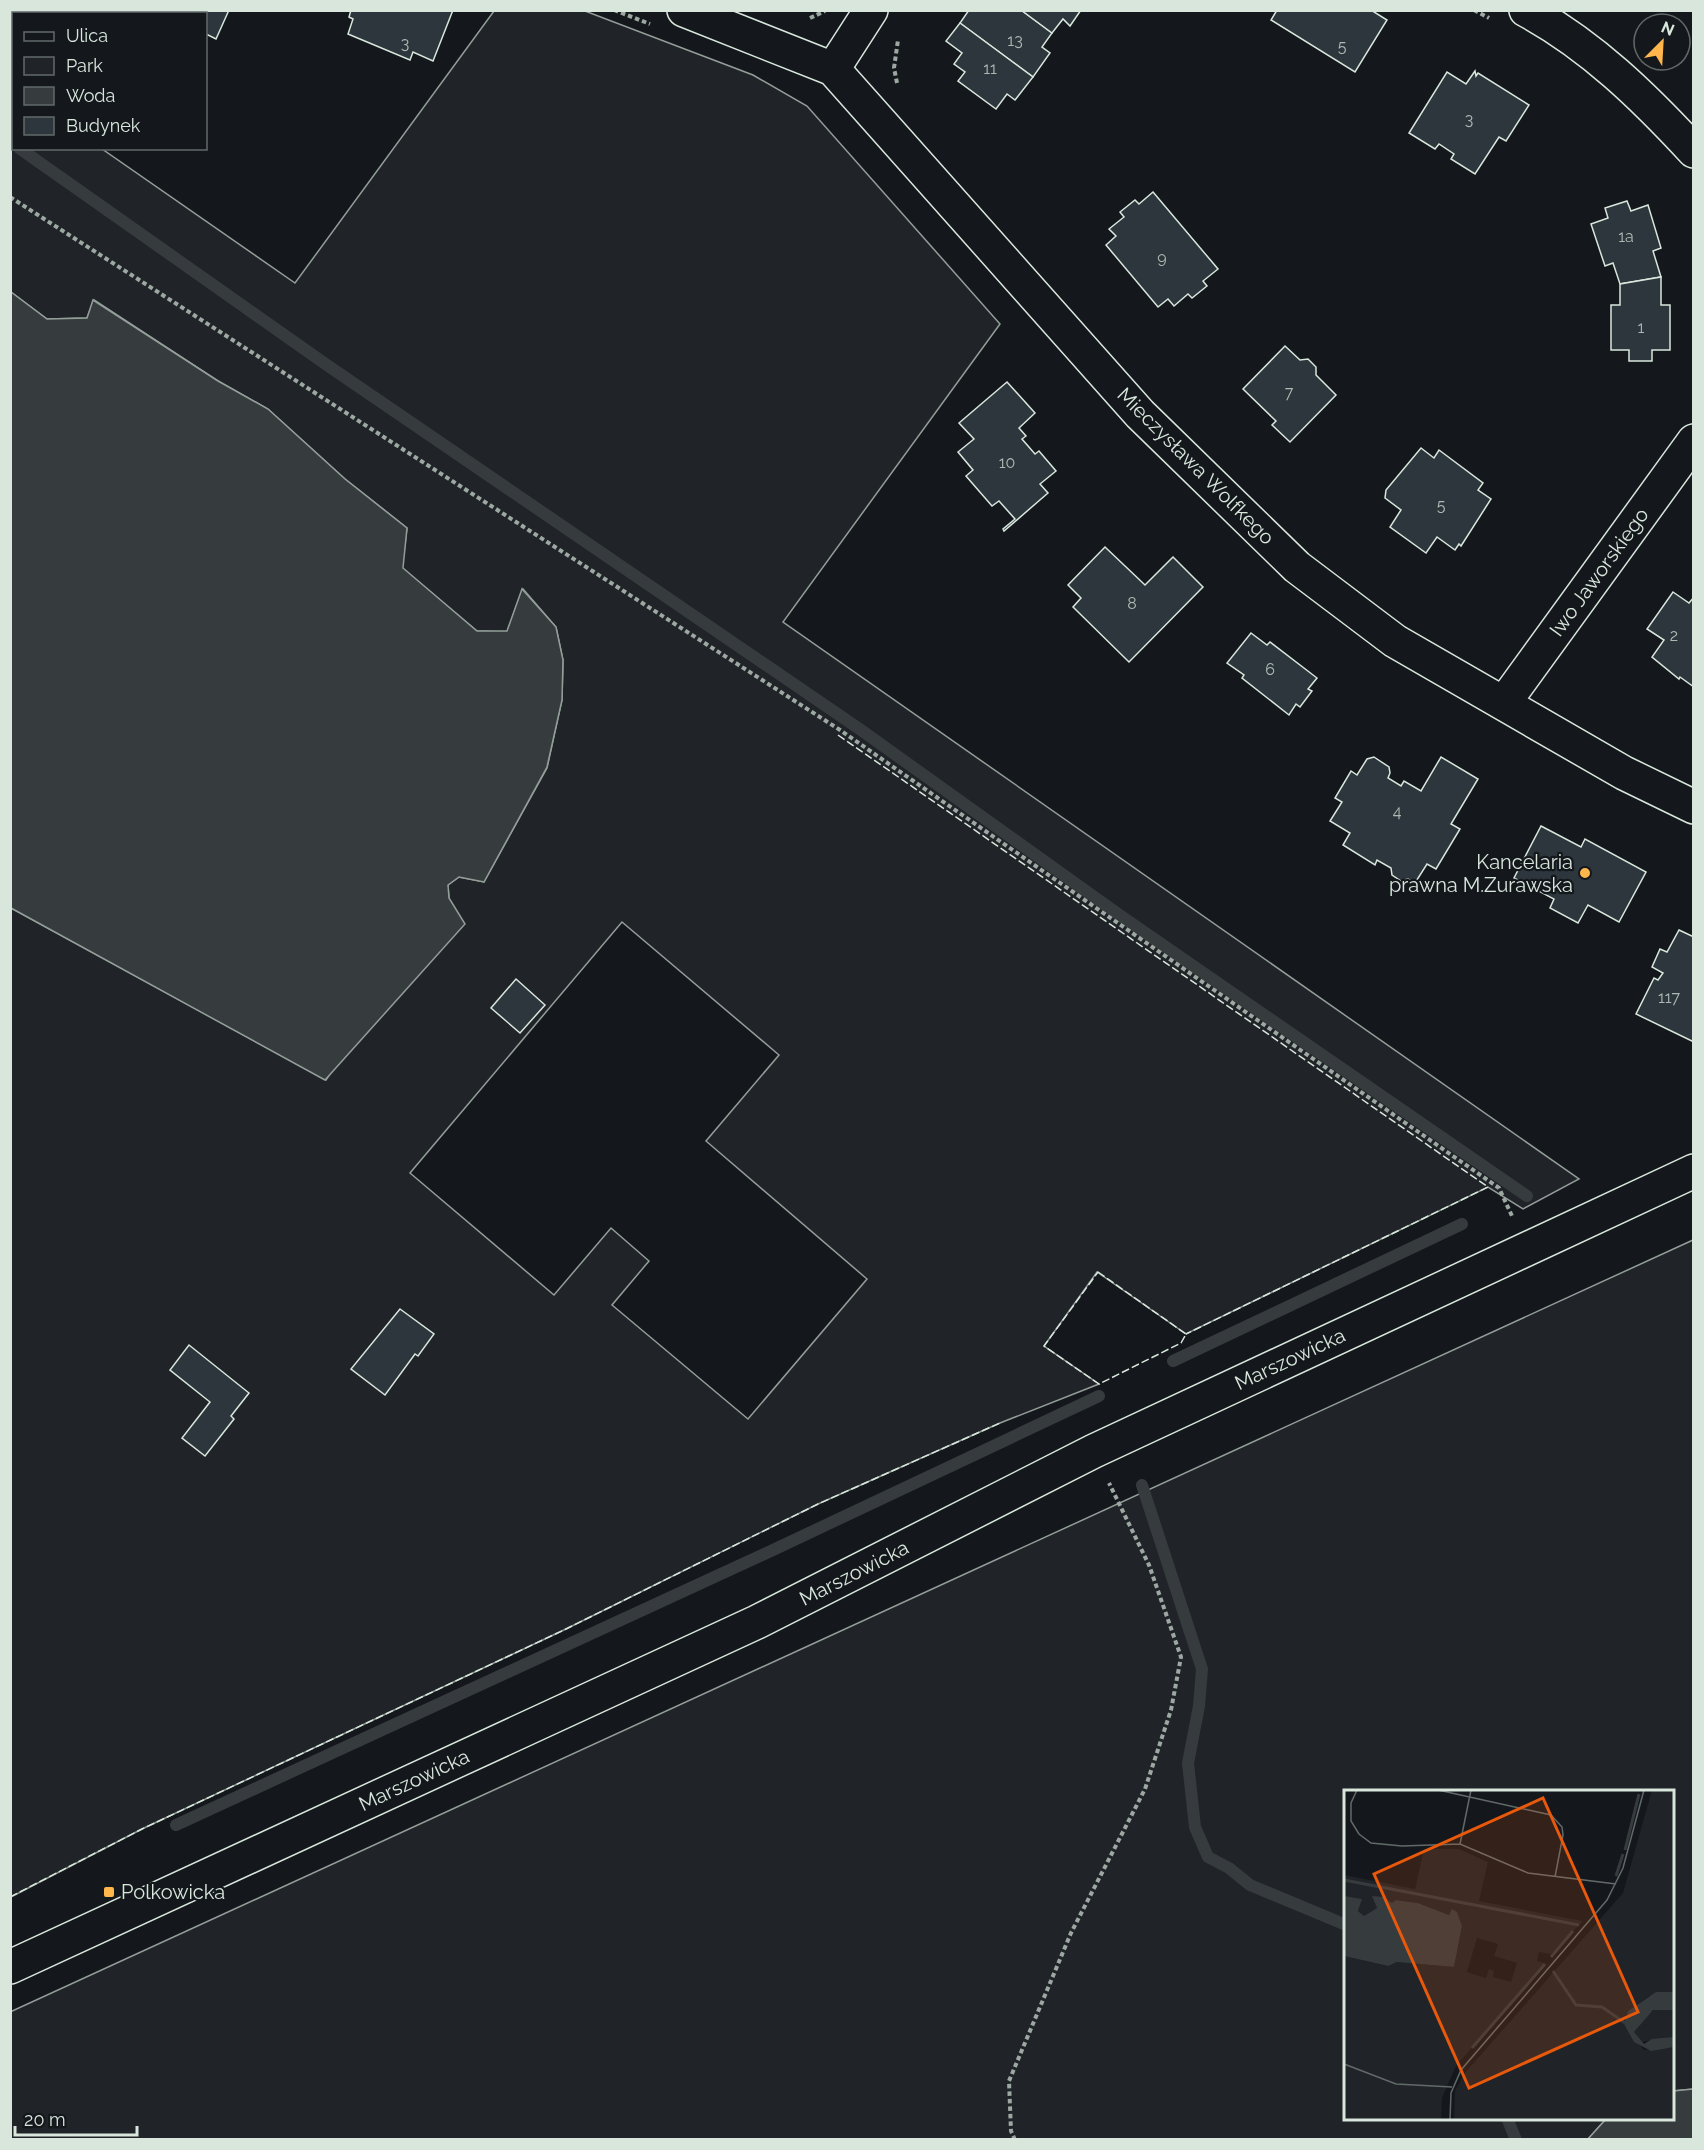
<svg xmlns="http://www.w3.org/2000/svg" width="1704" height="2150" viewBox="0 0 1704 2150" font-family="Raleway,sans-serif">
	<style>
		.green { fill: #202428; stroke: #939e99; stroke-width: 1.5; fill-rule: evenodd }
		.water { fill: #363b3e; stroke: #939e99; stroke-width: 1.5 }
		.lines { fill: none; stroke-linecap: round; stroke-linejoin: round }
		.stream { stroke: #363b3e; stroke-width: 12 }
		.building { fill: #2c363c; stroke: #d8e6dc; stroke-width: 1.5 }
		.minor-casing { stroke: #d8e6dc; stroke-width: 36 }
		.tertiary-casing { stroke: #d8e6dc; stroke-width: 36 }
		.path { stroke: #9da8a2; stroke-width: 4; stroke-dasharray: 4.5 3; stroke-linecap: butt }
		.minor { stroke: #14181c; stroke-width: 33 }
		.tertiary { stroke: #14181c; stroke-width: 33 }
		.fence { stroke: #d8e6dc; stroke-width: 1.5; stroke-dasharray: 8 3; stroke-linecap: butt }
		.poi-dot { fill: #ffb74d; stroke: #14181c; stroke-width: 2 }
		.labels { text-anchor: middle; stroke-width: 4.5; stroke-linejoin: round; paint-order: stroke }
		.number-label { font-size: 16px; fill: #adbab4 }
		.street-label { font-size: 20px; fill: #d8e6dc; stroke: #14181c }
		.poi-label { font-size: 20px; fill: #d8e6dc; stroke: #14181c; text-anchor: end }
		.inset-river { fill: none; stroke: #363b3e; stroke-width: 3 }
		.inset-road { fill: none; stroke: #626a69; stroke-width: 1.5 }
		.view { fill: #e8590c; fill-opacity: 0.15; stroke: #e8590c; stroke-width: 3 }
		.inset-edge { fill: none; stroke: #d8e6dc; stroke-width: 3 }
	</style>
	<rect width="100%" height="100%" fill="#14181c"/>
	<g class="green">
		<path d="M 494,11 L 585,11 L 753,75 L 807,106 L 1000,324 L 783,622 L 1579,1179 L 1523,1209 L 1488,1187 L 1186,1334 L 1097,1272 L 1044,1346 L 1099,1384 L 1000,1423 L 818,1504 L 566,1629 L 142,1829 L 11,1897 L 11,908 L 326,1080 L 449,898 L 448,885 L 459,877 L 484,882 L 547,768 L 562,700 L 563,660 L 556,627 L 523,589 L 507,632 L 477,631 L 402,568 L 407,528 L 345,479 L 268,409 L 218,381 L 94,300 L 87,318 L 47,319 L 11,292 L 11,85 L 14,87 L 14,148 L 102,149 L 295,283 ZM 622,922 L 779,1055 L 706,1141 L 867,1279 L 748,1419 L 612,1305 L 649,1261 L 611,1228 L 554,1295 L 410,1173 Z"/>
		<path d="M 1693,1240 L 1693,2089 L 1673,2091 L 1672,1792 L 1346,1792 L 1346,2118 L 1606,2119 L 1588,2139 L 11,2139 L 10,2012 Z"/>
	</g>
	<g class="water">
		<path d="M 11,292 L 47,319 L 87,318 L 93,300 L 218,381 L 268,409 L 345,479 L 407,528 L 403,568 L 477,631 L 507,631 L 522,589 L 556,627 L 563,660 L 562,700 L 547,767 L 484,882 L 459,877 L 448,885 L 449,898 L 465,924 L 325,1080 L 11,908 Z"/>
		<path d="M 1693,2089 L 1693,2139 L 1588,2139 L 1606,2119 L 1672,2118 L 1673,2091 Z"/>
	</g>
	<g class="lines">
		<g class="stream">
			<path d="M 19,148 L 324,363 L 861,730 L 1118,914 L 1527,1196"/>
			<path d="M 1173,1361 L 1462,1224"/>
			<path d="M 1142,1485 L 1202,1669 L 1199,1706 L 1188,1763 L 1195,1827 L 1208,1857 L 1229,1868 L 1250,1885 L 1346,1925"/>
			<path d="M 176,1825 L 773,1550 L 1099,1396"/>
			<path d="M 1507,2118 L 1516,2140"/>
		</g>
	</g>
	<g class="building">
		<path d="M 229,10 L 216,39 L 206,34 L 206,14 L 156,11 Z"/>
		<path d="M 351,10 L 453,10 L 433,61 L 413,52 L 410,60 L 348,34 L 353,19 L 349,17 Z"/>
		<path d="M 969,10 L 1021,10 L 1052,33 L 1042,47 L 1050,53 L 1033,77 L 960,23 Z"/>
		<path d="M 1021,10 L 1081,10 L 1070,26 L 1063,19 L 1052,33 Z"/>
		<path d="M 1277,10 L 1371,10 L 1387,20 L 1355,72 L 1271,20 Z"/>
		<path d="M 960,23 L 1033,77 L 1015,100 L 1007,94 L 996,109 L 958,81 L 965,72 L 954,64 L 962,53 L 946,41 Z"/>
		<path d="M 1475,71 L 1476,76 L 1478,73 L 1529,105 L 1506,141 L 1499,137 L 1475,174 L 1451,159 L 1454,154 L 1439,144 L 1435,149 L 1409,133 L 1447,72 L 1466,84 Z"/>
		<path d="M 1153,192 L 1218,269 L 1203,281 L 1207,286 L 1192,298 L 1188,294 L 1174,306 L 1168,299 L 1158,307 L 1106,245 L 1116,236 L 1109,229 L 1124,217 L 1120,212 L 1135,200 L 1139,204 Z"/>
		<path d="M 1627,201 L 1631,211 L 1648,205 L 1661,248 L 1653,251 L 1661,277 L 1620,284 L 1613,263 L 1605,266 L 1591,224 L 1608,218 L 1605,208 Z"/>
		<path d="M 1661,277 L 1661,305 L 1670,305 L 1670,350 L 1652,350 L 1652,361 L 1629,361 L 1629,350 L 1611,350 L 1611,305 L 1620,305 L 1620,284 Z"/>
		<path d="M 1285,346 L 1300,360 L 1308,359 L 1316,367 L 1316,375 L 1336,395 L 1290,442 L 1272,425 L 1276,421 L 1243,389 Z"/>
		<path d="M 1007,382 L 1035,413 L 1019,428 L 1026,436 L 1022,439 L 1035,454 L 1039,451 L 1056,471 L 1040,484 L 1048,493 L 1004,531 L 1003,529 L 1015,519 L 999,501 L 992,506 L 966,476 L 973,470 L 958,452 L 974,439 L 959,423 Z"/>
		<path d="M 1421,448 L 1434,458 L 1439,450 L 1483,483 L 1478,490 L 1491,499 L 1461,546 L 1459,544 L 1455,550 L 1437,537 L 1426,553 L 1390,527 L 1401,510 L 1385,498 L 1386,490 Z"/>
		<path d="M 1105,547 L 1145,585 L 1173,557 L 1203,587 L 1129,662 L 1073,607 L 1081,598 L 1068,585 Z"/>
		<path d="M 1673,592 L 1689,603 L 1694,597 L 1694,687 L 1680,677 L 1679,679 L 1652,657 L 1664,640 L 1647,629 Z"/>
		<path d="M 1251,633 L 1267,645 L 1270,642 L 1317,678 L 1308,689 L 1312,691 L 1300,707 L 1296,704 L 1289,715 L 1242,678 L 1244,675 L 1227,663 Z"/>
		<path d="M 1374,757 L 1389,767 L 1390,773 L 1388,778 L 1401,786 L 1404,781 L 1421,791 L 1441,757 L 1478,779 L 1451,824 L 1460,829 L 1436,869 L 1427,864 L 1415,883 L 1408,879 L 1401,881 L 1392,875 L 1391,868 L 1377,860 L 1375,865 L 1343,845 L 1350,833 L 1330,821 L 1342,802 L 1335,798 L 1351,771 L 1357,775 L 1367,759 Z"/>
		<path d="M 1541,826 L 1581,847 L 1585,839 L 1646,872 L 1619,922 L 1588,905 L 1578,923 L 1550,908 L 1554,899 L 1514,878 Z"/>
		<path d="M 1679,930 L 1694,937 L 1694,1042 L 1636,1014 L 1654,978 L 1658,980 L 1663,973 L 1652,967 L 1660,949 L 1667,952 Z"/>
		<path d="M 516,979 L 545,1005 L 520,1033 L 491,1008 Z"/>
		<path d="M 400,1309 L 434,1334 L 418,1356 L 415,1354 L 385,1395 L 351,1369 Z"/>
		<path d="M 189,1345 L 249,1393 L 231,1416 L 234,1419 L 205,1456 L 182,1438 L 210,1402 L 170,1370 Z"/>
	</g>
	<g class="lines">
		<g class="minor-casing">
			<g id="minor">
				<path d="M 684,10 L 833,69 L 1140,414 L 1297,567 L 1395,641 L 1624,773 L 1694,807"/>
				<path d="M 1526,10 C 1591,45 1644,97 1694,151"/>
				<path d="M 833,69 L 871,10"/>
				<path d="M 1504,703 L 1694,441"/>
			</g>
		</g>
		<g class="tertiary-casing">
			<path id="tertiary" d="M 10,1967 L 757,1622 L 1094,1451 L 1694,1171"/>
		</g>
		<g class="path">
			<path d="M 614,10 L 650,24"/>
			<path d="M 1474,10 L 1489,18"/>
			<path d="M 810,18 L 825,11"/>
			<path d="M 897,83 L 894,68 L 898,40"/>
			<path d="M 10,197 L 840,730 L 1499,1188 L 1512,1216"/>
			<path d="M 1015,2140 L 1011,2131 L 1009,2081 L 1071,1933 L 1145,1789 L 1171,1710 L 1181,1657 L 1149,1565 L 1109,1483"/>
		</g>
		<use href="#minor" class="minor"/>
		<use href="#tertiary" class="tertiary"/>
		<g class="fence">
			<path d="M 838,735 L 1488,1187 L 1186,1334"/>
			<path d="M 1098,1272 L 1186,1334 L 1181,1343 L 1099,1384 L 1044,1346 Z"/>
			<path d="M 10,1897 L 142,1829 L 566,1629 L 818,1504 L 1000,1423"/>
		</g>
	</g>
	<g class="poi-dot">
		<circle cx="1585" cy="873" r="6"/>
		<rect x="103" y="1886" width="12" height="12" rx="3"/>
	</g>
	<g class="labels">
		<g class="number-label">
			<text x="1015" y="46">13</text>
			<text x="405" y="49">3</text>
			<text x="1342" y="52">5</text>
			<text x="990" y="74">11</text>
			<text x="1469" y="125">3</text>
			<text x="1626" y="242">1a</text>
			<text x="1162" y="263">9</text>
			<text x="1641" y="333">1</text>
			<text x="1289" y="398">7</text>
			<text x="1007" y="468">10</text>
			<text x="1441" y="511">5</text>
			<text x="1132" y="609">8</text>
			<text x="1674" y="641">2</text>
			<text x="1270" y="675">6</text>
			<text x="1397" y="817">4</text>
			<text x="1669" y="1003">117</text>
		</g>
		<g class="street-label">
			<text transform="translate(1196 466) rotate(45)" y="7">Mieczysława Wolfkego</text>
			<text transform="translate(1599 572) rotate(-54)" y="7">Iwo Jaworskiego</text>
			<text transform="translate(1290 1359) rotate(-25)" y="7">Marszowicka</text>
			<text transform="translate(854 1573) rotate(-27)" y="7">Marszowicka</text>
			<text transform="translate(414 1780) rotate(-25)" y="7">Marszowicka</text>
		</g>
		<g class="poi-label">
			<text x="1573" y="869">Kancelaria<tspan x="1573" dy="23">prawna M.Zurawska</tspan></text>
			<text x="121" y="1899" text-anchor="start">Polkowicka</text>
		</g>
	</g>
	<g transform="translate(1344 1790)">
		<rect width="330" height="330" fill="#14181c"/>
		<path d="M 308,0 L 330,0 L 330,202 L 305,206 L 284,221 L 280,234 L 300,260 L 330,257 L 330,330 L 110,330 L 111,301 L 120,284 L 279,103 ZM 80,59 L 115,59 L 144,72 L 135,111 L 239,131 L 207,164 L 195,162 L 193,171 L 200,173 L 112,276 L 98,308 L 97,330 L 0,330 L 0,166 L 43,176 L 53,172 L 110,177 L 118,136 L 113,122 L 108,120 L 105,125 L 74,113 L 53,110 L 48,114 L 29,106 L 33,118 L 20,126 L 14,121 L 18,109 L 0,107 L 0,85 L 71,99 ZM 133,148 L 154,154 L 150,166 L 173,173 L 167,192 L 149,187 L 150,181 L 145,179 L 142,188 L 123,182 ZM 317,217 L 330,220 L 330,247 L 297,252 L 290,242 L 305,223 Z" fill="#202428" fill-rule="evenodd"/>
		<path d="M 0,106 L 18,109 L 14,121 L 20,126 L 33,118 L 28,106 L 39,107 L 48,113 L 52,110 L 74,113 L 105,125 L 108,119 L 113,122 L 118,136 L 110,177 L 53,172 L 44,176 L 0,166 ZM 312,202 L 330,202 L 330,220 L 309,220 L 290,242 L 300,254 L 308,249 L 330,247 L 330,257 L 307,261 L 290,252 L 280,234 L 284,221 Z" fill="#363b3e"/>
		<path class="inset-river" d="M 281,60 L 295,4M 272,86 L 279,64M 0,90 L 235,135M 207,167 L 229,141M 209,181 L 232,215 L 258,217 L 281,233M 128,258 L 201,174"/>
		<path class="inset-road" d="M 13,0 L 7,13 L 7,31 L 15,44 L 27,53 L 58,56 L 116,54 L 184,83 L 272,94M 94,0 L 207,25 L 218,37 L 219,45 L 211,87M 116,54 L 127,0M 0,274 L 52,294 L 108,297M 106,330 L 107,303 L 117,280 L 263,110 L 279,78 L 300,0"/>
		<path class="view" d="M 199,8 L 294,222 L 125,298 L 30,84 Z"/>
		<rect width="330" height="330" class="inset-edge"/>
	</g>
	<rect width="1704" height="2150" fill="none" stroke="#d8e6dc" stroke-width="24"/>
	<rect x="12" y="12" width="195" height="138" fill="#14181c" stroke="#626a69" stroke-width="1.5"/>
	<rect x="24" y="32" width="30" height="9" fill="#14181c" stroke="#626a69" stroke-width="1.5"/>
	<text x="66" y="42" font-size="18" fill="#d8e6dc">Ulica</text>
	<rect x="24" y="57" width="30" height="18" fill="#202428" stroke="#626a69" stroke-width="1.5"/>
	<text x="66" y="72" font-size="18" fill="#d8e6dc">Park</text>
	<rect x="24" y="87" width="30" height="18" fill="#363b3e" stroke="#626a69" stroke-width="1.5"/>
	<text x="66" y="102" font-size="18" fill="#d8e6dc">Woda</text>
	<rect x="24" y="117" width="30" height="18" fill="#2c363c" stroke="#626a69" stroke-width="1.5"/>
	<text x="66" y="132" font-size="18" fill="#d8e6dc">Budynek</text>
	<g transform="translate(1662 42) rotate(24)"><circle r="28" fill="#14181c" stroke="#626a69" stroke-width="1.5"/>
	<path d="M0-4.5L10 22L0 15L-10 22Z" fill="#ffb74d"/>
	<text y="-9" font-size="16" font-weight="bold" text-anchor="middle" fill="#d8e6dc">N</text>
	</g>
	<path d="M15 2126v9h122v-9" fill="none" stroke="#d8e6dc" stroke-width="3"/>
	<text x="24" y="2126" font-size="18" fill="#d8e6dc" stroke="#14181c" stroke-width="4.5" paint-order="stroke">20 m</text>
</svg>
